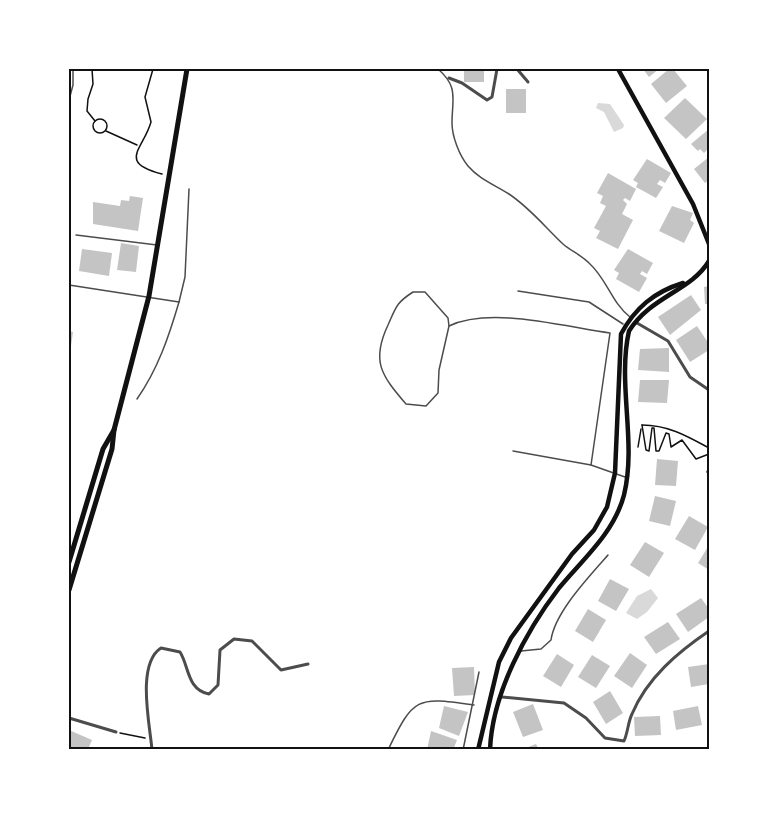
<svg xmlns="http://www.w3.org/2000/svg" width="778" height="819" viewBox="0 0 778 819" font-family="'Source Sans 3',sans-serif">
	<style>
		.water { fill: #d9d9d9 }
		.building { fill: #c4c4c4 }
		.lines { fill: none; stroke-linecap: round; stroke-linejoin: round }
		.path { stroke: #111; stroke-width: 1.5 }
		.service { stroke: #4c4c4c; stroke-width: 1.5 }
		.minor { stroke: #4c4c4c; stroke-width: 3 }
		.secondary { stroke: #111; stroke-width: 4.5 }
		.primary { stroke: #111; stroke-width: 5 }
		.neatline { fill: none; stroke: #111; stroke-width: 2 }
	</style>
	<rect width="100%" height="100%" fill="#fff"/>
	<g class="water">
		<path d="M 598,103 L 610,104 L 624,125 L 623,128 L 614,132 L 604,112 L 596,108 Z"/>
		<path d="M 651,589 L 658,598 L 647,612 L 637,619 L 626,613 L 637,596 Z"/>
	</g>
	<g class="building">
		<rect x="464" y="69" width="20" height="13"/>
		<path d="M 643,69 L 659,69 L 649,77 Z"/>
		<path d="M 669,69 L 673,69 L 687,86 L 666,103 L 651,84 Z"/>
		<rect x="506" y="89" width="20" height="24"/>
		<path d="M 685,98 L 707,119 L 686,139 L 664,118 Z"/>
		<path d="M 709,129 L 709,153 L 707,150 L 704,153 L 700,149 L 698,151 L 691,144 Z"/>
		<path d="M 709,157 L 709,180 L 705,183 L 694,169 Z"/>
		<path d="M 647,159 L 671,173 L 665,183 L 660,180 L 657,184 L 663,187 L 656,198 L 636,187 L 638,183 L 633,180 Z"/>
		<path d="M 608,173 L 636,189 L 630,201 L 625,198 L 623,200 L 627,204 L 622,214 L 633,220 L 618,249 L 596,238 L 600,231 L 594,228 L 606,206 L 600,203 L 603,196 L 597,193 Z"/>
		<path d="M 130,196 L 143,198 L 138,231 L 93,224 L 93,202 L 120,206 L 121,200 L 129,201 Z"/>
		<path d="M 672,206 L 693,213 L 690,220 L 694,223 L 684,243 L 659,231 Z"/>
		<path d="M 121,243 L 139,246 L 136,272 L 117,270 Z"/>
		<path d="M 82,249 L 112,253 L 109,276 L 79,271 Z"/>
		<path d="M 628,249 L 653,263 L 647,274 L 642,271 L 640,274 L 647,278 L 639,292 L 616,279 L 619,273 L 614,270 Z"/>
		<path d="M 709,286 L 709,304 L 705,304 L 704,287 Z"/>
		<path d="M 691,295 L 701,310 L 670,335 L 658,317 Z"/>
		<path d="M 697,326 L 709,344 L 709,350 L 690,362 L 676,340 Z"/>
		<path d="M 69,331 L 73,332 L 70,353 L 69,353 Z"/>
		<path d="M 669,348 L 669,372 L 638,370 L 640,349 Z"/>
		<path d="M 640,380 L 669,380 L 667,403 L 638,402 Z"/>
		<path d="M 657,459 L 678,461 L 676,486 L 655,485 Z"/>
		<path d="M 655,496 L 676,501 L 670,526 L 649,521 Z"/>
		<path d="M 689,516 L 708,527 L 695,550 L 675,539 Z"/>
		<path d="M 645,542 L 664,553 L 649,577 L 630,565 Z"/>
		<path d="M 709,545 L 709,570 L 698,563 Z"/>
		<path d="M 610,579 L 629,589 L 616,611 L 598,601 Z"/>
		<path d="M 701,598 L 709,609 L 709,617 L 688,632 L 676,614 Z"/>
		<path d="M 588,609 L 606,620 L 593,642 L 575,631 Z"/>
		<path d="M 668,622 L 680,639 L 656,654 L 644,637 Z"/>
		<path d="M 630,653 L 647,665 L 632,688 L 614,676 Z"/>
		<path d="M 557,654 L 574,665 L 561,687 L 543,676 Z"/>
		<path d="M 592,655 L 610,666 L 596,688 L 578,677 Z"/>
		<path d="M 709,664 L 709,684 L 691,687 L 688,667 Z"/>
		<path d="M 474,667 L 475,695 L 454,696 L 452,668 Z"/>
		<path d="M 610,691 L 623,713 L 606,724 L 593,702 Z"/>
		<path d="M 533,704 L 543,730 L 523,737 L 513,712 Z"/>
		<path d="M 444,706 L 468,712 L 459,736 L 439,728 Z"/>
		<path d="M 698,706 L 702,725 L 676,730 L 673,711 Z"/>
		<path d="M 660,716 L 661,735 L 635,736 L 634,717 Z"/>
		<path d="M 69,730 L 92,740 L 89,747 L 94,750 L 69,750 Z"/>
		<path d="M 431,731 L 457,740 L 453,750 L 427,750 Z"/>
		<path d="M 536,744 L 539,750 L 521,750 Z"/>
	</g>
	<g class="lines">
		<g class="path">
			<path d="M 92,69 L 93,84 L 88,99 L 87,111 L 95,121"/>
			<path d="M 153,69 L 145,97 L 151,122 C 143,150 117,162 162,174"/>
			<circle cx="100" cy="126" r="7"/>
			<path d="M 106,131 L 137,145"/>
			<path d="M 642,425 L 646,450 L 649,451 L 652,428 L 654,428 L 656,451 L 659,451 L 666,433 L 669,434 L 671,447 L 682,440 L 696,459 L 709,454"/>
			<path d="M 642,425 C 668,425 687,436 709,448"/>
			<path d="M 638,447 L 641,429"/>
			<path d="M 709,467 L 707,472 L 709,473"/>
			<path d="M 120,733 L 145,738"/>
		</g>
		<g class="service">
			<path d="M 345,69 L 371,69"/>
			<path d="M 438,69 C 459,87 452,99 452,123 C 452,136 459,155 468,166 C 479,179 495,185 509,194 C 530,208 545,227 563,244 C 571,251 581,255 589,263 C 607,279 611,302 630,317"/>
			<path d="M 69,70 L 69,69"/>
			<path d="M 69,100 L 73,85 L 73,69"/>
			<path d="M 76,235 L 157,245"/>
			<path d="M 69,285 L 179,302 L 185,277 L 189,189"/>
			<path d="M 518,291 L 589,302 L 623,324"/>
			<path d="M 413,292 L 425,292 L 448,318 L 449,326 L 439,370 L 438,393 L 426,406 L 406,404 C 381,375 371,361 388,325 C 396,307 396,303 413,292 Z"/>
			<path d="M 449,326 C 491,306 565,327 610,333 L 591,465 L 625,477"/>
			<path d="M 137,399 C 158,369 169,336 179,302"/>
			<path d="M 513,451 L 591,465"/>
			<path d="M 521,651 L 541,649 L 551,640 C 555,612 589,577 608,555"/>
			<path d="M 388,750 C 414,696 417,697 474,705"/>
			<path d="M 463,750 L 479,672"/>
		</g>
		<g class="minor">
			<path d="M 517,69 L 528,82"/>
			<path d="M 449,78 L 462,83 L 487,100 L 492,97 L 497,69"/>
			<path d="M 637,323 L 668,341 L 690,377 L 709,390"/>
			<path d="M 502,697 L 564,703 L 586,718 L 605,738 L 624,741 C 628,732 628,722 632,714 C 647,678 678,652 709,631"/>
			<path d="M 69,718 L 116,732"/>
			<path d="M 152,750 C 150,725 136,664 161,648 L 180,652 C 189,666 187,690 209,694 L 218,685 L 220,650 L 234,639 L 252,641 L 281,670 L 308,664"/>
		</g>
		<g class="secondary">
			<path d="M 618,69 L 693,204 L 709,244"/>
			<path d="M 478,750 L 499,662 L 511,638 L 572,554 L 594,530 L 607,507 L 615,473 L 621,334 C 635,308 654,292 683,283"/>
			<path d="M 490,750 C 492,694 526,631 559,588 C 583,559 614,533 624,495 C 637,442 617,384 629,331 C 651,296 691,291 709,261"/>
		</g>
		<g class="primary">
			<path d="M 69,562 L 103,449 L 114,430"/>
			<path d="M 69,590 L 112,449 L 114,430 L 149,296 L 187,69"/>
		</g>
	</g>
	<rect width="778" height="819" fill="none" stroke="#ffffff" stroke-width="141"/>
	<rect x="70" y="70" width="638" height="678" class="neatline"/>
</svg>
